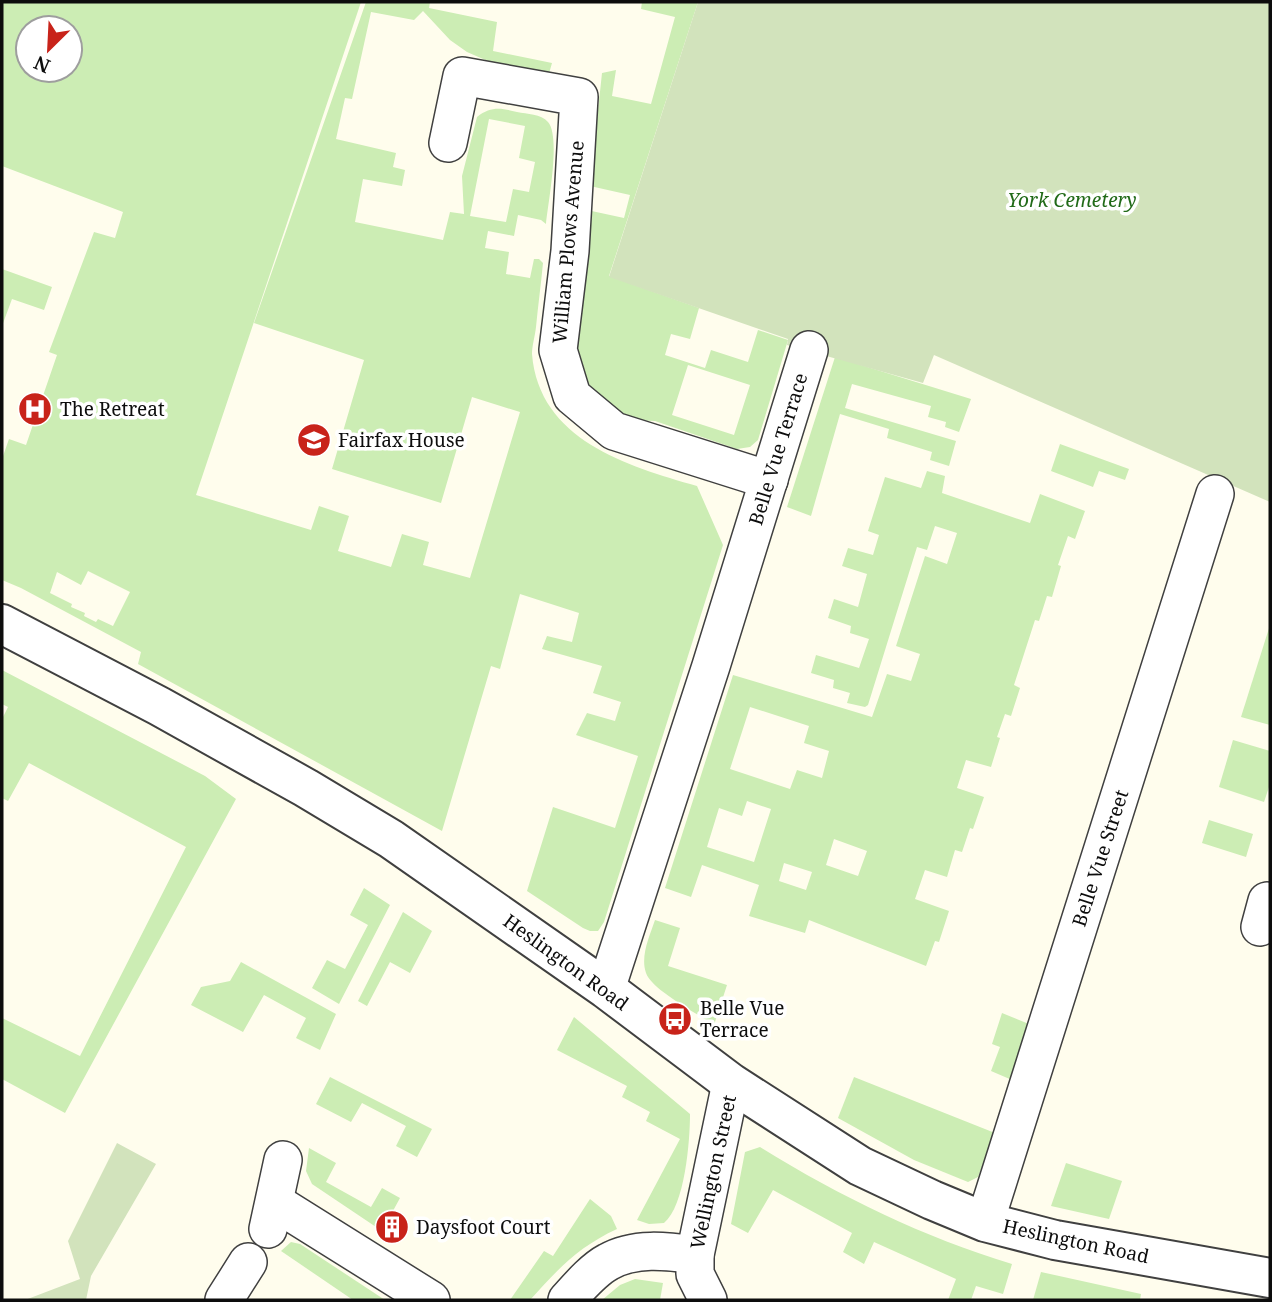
<svg xmlns="http://www.w3.org/2000/svg" width="1272" height="1302" viewBox="0 0 1272 1302" font-family="'Noto Serif',serif">
	<style>
		.green { fill: #ccedb4; fill-rule: evenodd }
		.cemetery { fill: #d2e3bc }
		.lines { fill: none; stroke-linecap: round; stroke-linejoin: round }
		.minor-casing { stroke: #404040; stroke-width: 40 }
		.tertiary-casing { stroke: #404040; stroke-width: 42 }
		.minor { stroke: #fff; stroke-width: 37 }
		.tertiary { stroke: #fff; stroke-width: 38 }
		.labels { text-anchor: middle; stroke-width: 7; stroke-linejoin: round; paint-order: stroke }
		.park-label { font-size: 19px; font-style: italic; fill: #216a18; stroke: #fff }
		.street-label { font-size: 19px; fill: #0d0d0d; stroke: #fff }
		.poi-label { font-size: 19px; fill: #0d0d0d; stroke: #fff; text-anchor: start }
	</style>
	<rect width="100%" height="100%" fill="#fffded"/>
	<g class="green">
		<path d="M 2,2 L 361,2 L 196,495 L 311,530 L 319,506 L 349,516 L 338,551 L 391,567 L 402,534 L 429,542 L 423,565 L 470,578 L 520,412 L 472,397 L 441,503 L 332,469 L 364,360 L 254,323 L 366,2 L 430,2 L 429,8 L 497,22 L 493,51 L 552,63 L 548,77 L 490,62 L 467,52 L 450,40 L 423,11 L 414,20 L 371,12 L 352,99 L 345,98 L 336,139 L 396,153 L 393,167 L 405,170 L 402,186 L 363,179 L 355,222 L 443,240 L 450,212 L 464,214 L 462,176 L 477,117 C 491,106 501,108 517,112 C 527,114 541,114 548,122 C 561,137 548,203 546,224 L 541,220 L 518,215 L 514,236 L 488,231 L 485,248 L 509,252 L 506,274 L 530,278 L 534,259 L 539,259 L 543,263 C 541,284 538,306 536,327 C 535,336 532,346 532,354 C 539,440 627,466 697,486 L 723,545 L 604,922 L 598,931 L 590,931 L 583,928 L 527,891 L 553,807 L 615,828 L 638,756 L 576,735 L 587,713 L 615,721 L 621,702 L 593,693 L 602,666 L 542,649 L 547,636 L 572,642 L 579,613 L 520,594 L 500,669 L 491,666 L 442,831 L 138,664 L 141,652 L 21,588 L 2,580 L 2,459 L 9,439 L 26,445 L 57,355 L 49,352 L 94,232 L 115,238 L 123,212 L 2,166 ZM 28,28 L 70,28 L 70,70 L 28,70 ZM 489,119 L 525,126 L 519,158 L 535,162 L 529,192 L 513,189 L 506,222 L 470,216 ZM 88,571 L 130,592 L 113,626 L 98,619 L 96,622 L 84,616 L 85,613 L 71,607 L 72,604 L 50,593 L 57,572 L 81,585 Z"/>
		<path d="M 642,2 L 698,2 L 609,276 L 699,308 L 690,339 L 671,334 L 665,355 L 705,368 L 711,350 L 748,362 L 758,330 L 788,340 L 758,440 L 750,447 L 737,449 L 655,421 L 630,420 L 615,415 L 576,375 L 573,360 L 587,210 L 624,218 L 630,195 L 590,186 L 602,73 L 616,70 L 612,96 L 651,104 L 675,17 L 641,9 ZM 688,365 L 750,385 L 734,435 L 672,415 Z"/>
		<path d="M 2,269 L 52,287 L 44,310 L 12,299 L 2,326 Z"/>
		<path d="M 835,357 L 971,399 L 959,432 L 945,427 L 946,422 L 928,417 L 931,406 L 852,384 L 845,408 L 956,441 L 949,466 L 930,460 L 932,452 L 887,438 L 889,429 L 840,414 L 811,516 L 787,507 Z"/>
		<path d="M 1060,444 L 1129,469 L 1125,480 L 1099,471 L 1093,487 L 1051,471 Z"/>
		<path d="M 927,471 L 945,476 L 942,493 L 1030,523 L 1040,494 L 1085,511 L 1075,539 L 1068,536 L 1058,565 L 1061,566 L 1052,597 L 1047,596 L 1039,621 L 1035,620 L 1014,685 L 1020,688 L 1011,716 L 1005,714 L 997,737 L 1000,738 L 991,767 L 966,760 L 957,788 L 984,797 L 973,829 L 970,828 L 962,852 L 955,850 L 947,877 L 925,870 L 915,899 L 949,911 L 939,942 L 935,941 L 926,966 L 809,920 L 805,933 L 749,916 L 759,885 L 702,865 L 691,897 L 665,888 L 733,675 L 872,717 L 887,674 L 911,681 L 920,654 L 896,646 L 925,556 L 947,564 L 957,533 L 935,526 L 927,550 L 917,547 L 868,705 L 865,707 L 847,703 L 850,693 L 833,688 L 834,680 L 811,673 L 816,655 L 859,668 L 869,639 L 850,633 L 851,626 L 828,618 L 834,599 L 858,607 L 867,574 L 842,566 L 848,548 L 873,555 L 879,535 L 868,531 L 885,477 L 921,488 ZM 750,707 L 809,726 L 804,743 L 829,751 L 822,778 L 797,770 L 790,789 L 730,769 ZM 747,801 L 771,809 L 754,862 L 707,847 L 719,808 L 742,816 ZM 834,839 L 867,851 L 858,876 L 826,865 ZM 784,863 L 812,872 L 806,890 L 779,881 Z"/>
		<path d="M 1270,625 L 1270,725 L 1241,717 Z"/>
		<path d="M 2,670 L 205,776 L 236,799 L 65,1113 L 2,1079 L 2,1018 L 80,1056 L 186,847 L 29,763 L 8,801 L 2,798 L 2,719 L 8,707 L 2,704 Z"/>
		<path d="M 1233,740 L 1270,751 L 1270,784 L 1264,802 L 1219,787 Z"/>
		<path d="M 1209,820 L 1253,834 L 1246,857 L 1202,843 Z"/>
		<path d="M 364,888 L 390,905 L 339,1004 L 312,988 L 327,960 L 345,969 L 368,925 L 350,915 Z"/>
		<path d="M 403,912 L 432,931 L 410,973 L 390,962 L 367,1006 L 358,1001 Z"/>
		<path d="M 655,920 L 680,928 L 668,966 L 727,985 L 714,1025 C 698,1014 652,990 646,973 C 640,956 650,935 655,920 Z"/>
		<path d="M 241,962 L 336,1014 L 320,1050 L 296,1038 L 306,1018 L 264,995 L 243,1032 L 191,1005 L 201,987 L 230,981 Z"/>
		<path d="M 1002,1013 L 1029,1024 L 1012,1080 L 991,1071 L 1000,1047 L 992,1044 Z"/>
		<path d="M 574,1017 L 690,1114 C 690,1141 685,1206 664,1223 L 649,1224 L 637,1220 L 680,1139 L 646,1121 L 650,1112 L 622,1097 L 627,1086 L 557,1050 Z"/>
		<path d="M 330,1077 L 432,1129 L 417,1157 L 396,1146 L 406,1126 L 362,1103 L 351,1122 L 316,1104 Z"/>
		<path d="M 854,1077 L 995,1133 L 978,1177 L 968,1182 L 914,1160 L 838,1118 Z"/>
		<path d="M 760,1147 C 839,1196 923,1237 1012,1264 L 1003,1294 L 976,1286 L 971,1300 L 948,1300 L 956,1279 L 874,1242 L 864,1264 L 843,1252 L 852,1233 L 773,1190 L 748,1233 L 731,1224 L 745,1152 Z"/>
		<path d="M 309,1148 L 336,1163 L 326,1182 L 371,1207 L 382,1188 L 400,1198 L 382,1231 L 312,1184 L 306,1171 Z"/>
		<path d="M 1066,1163 L 1122,1181 L 1109,1219 L 1051,1206 Z"/>
		<path d="M 590,1199 L 611,1216 L 617,1229 C 578,1247 558,1269 530,1300 L 510,1300 L 544,1251 L 553,1256 Z"/>
		<path d="M 291,1242 L 300,1244 L 385,1300 L 353,1300 L 281,1251 Z"/>
		<path d="M 1041,1272 L 1141,1294 L 1140,1300 L 1033,1300 Z"/>
		<path d="M 635,1279 L 663,1283 L 660,1300 L 602,1300 L 620,1285 Z"/>
	</g>
	<g class="cemetery">
		<path d="M 698,2 L 1270,2 L 1270,502 L 934,355 L 923,383 L 787,345 L 788,339 L 609,277 Z"/>
		<path d="M 117,1143 L 156,1164 L 91,1276 L 86,1300 L 25,1300 L 80,1279 L 68,1241 Z"/>
	</g>
	<g class="lines">
		<g class="minor-casing">
			<g id="minor">
				<path d="M 448,143 L 462,76 L 579,97 L 570,251 L 558,350 L 572,396 L 614,431 L 769,480"/>
				<path d="M 1260,927 L 1267,901 L 1270,902"/>
				<path d="M 606,989 L 711,666 L 809,350"/>
				<path d="M 276,1203 L 431,1300"/>
				<path d="M 985,1222 L 1215,494"/>
				<path d="M 268,1229 L 283,1160"/>
				<path d="M 224,1300 L 248,1262"/>
				<path d="M 567,1300 C 578,1288 593,1270 608,1262 C 634,1247 667,1251 695,1255"/>
				<path d="M 708,1300 L 695,1274 L 695,1255 L 731,1083"/>
			</g>
		</g>
		<g class="tertiary-casing">
			<path id="tertiary" d="M 2,624 L 159,706 L 306,788 L 391,839 L 606,989 L 731,1083 L 860,1166 L 932,1200 L 985,1222 L 1055,1240 L 1270,1278"/>
		</g>
		<use href="#minor" class="minor"/>
		<use href="#tertiary" class="tertiary"/>
	</g>
	<defs>
		<g id="hospital-disc" transform="scale(1.75)"><circle r="9.5" fill="#c8231a" stroke="#fff"/><path d="M-5-5h3v3.5h4V-5h3V5h-3V1.5h-4V5h-3Z" fill="#fff"/></g>
		<g id="university-disc" transform="scale(1.75)"><circle r="9.5" fill="#c8231a" stroke="#fff"/><path d="M0-5L7-2L0 1L-7-2ZM-4 1L0 2.5L4 1V4Q0 6-4 4Z" fill="#fff"/></g>
		<g id="bus-disc" transform="scale(1.75)"><circle r="9.5" fill="#c8231a" stroke="#fff"/><path d="M-5-6H5V4H4V6H2V4H-2V6H-4V4H-5ZM-3.5-4V0h7V-4ZM-3.5 1.2v1.5H-2V1.2ZM2 1.2v1.5H3.5V1.2Z" fill="#fff"/></g>
		<g id="building-disc" transform="scale(1.75)"><circle r="9.5" fill="#c8231a" stroke="#fff"/><path d="M-4-6H4V6H1V3H-1V6H-4ZM-2.5-4.3h1.7v1.8h-1.7ZM.8-4.3h1.7v1.8H.8ZM-2.5-1h1.7V.8h-1.7ZM.8-1h1.7V.8H.8Z" fill="#fff"/></g>
	</defs>
	<g fill-rule="evenodd">
		<use href="#hospital-disc" x="35" y="409"/>
		<use href="#university-disc" x="314" y="440"/>
		<use href="#bus-disc" x="675" y="1019"/>
		<use href="#building-disc" x="392" y="1227"/>
	</g>
	<g class="labels">
		<g class="park-label">
			<text x="1072" y="207">York Cemetery</text>
		</g>
		<g class="street-label">
			<text transform="translate(568 242) rotate(-85)" y="7">William Plows Avenue</text>
			<text transform="translate(778 449) rotate(-73)" y="7">Belle Vue Terrace</text>
			<text transform="translate(1100 858) rotate(-72)" y="7">Belle Vue Street</text>
			<text transform="translate(566 962) rotate(36)" y="7">Heslington Road</text>
			<text transform="translate(713 1172) rotate(-78)" y="7">Wellington Street</text>
			<text transform="translate(1076 1241) rotate(12)" y="7">Heslington Road</text>
		</g>
		<g class="poi-label">
			<text x="60" y="416">The Retreat</text>
			<text x="338" y="447">Fairfax House</text>
			<text x="700" y="1015">Belle Vue<tspan x="700" dy="22">Terrace</tspan></text>
			<text x="416" y="1234">Daysfoot Court</text>
		</g>
	</g>
	<rect width="1272" height="1302" fill="none" stroke="#0d0d0d" stroke-width="7"/>
	<g transform="translate(49 49) rotate(204)"><circle r="33" fill="#ffffff" stroke="#9e9e9e" stroke-width="2"/>
	<path d="M0-5L12 26L0 18L-12 26Z" fill="#c8231a"/>
	<text y="-10" font-size="19" font-weight="bold" text-anchor="middle" fill="#0d0d0d">N</text>
	</g>
</svg>
